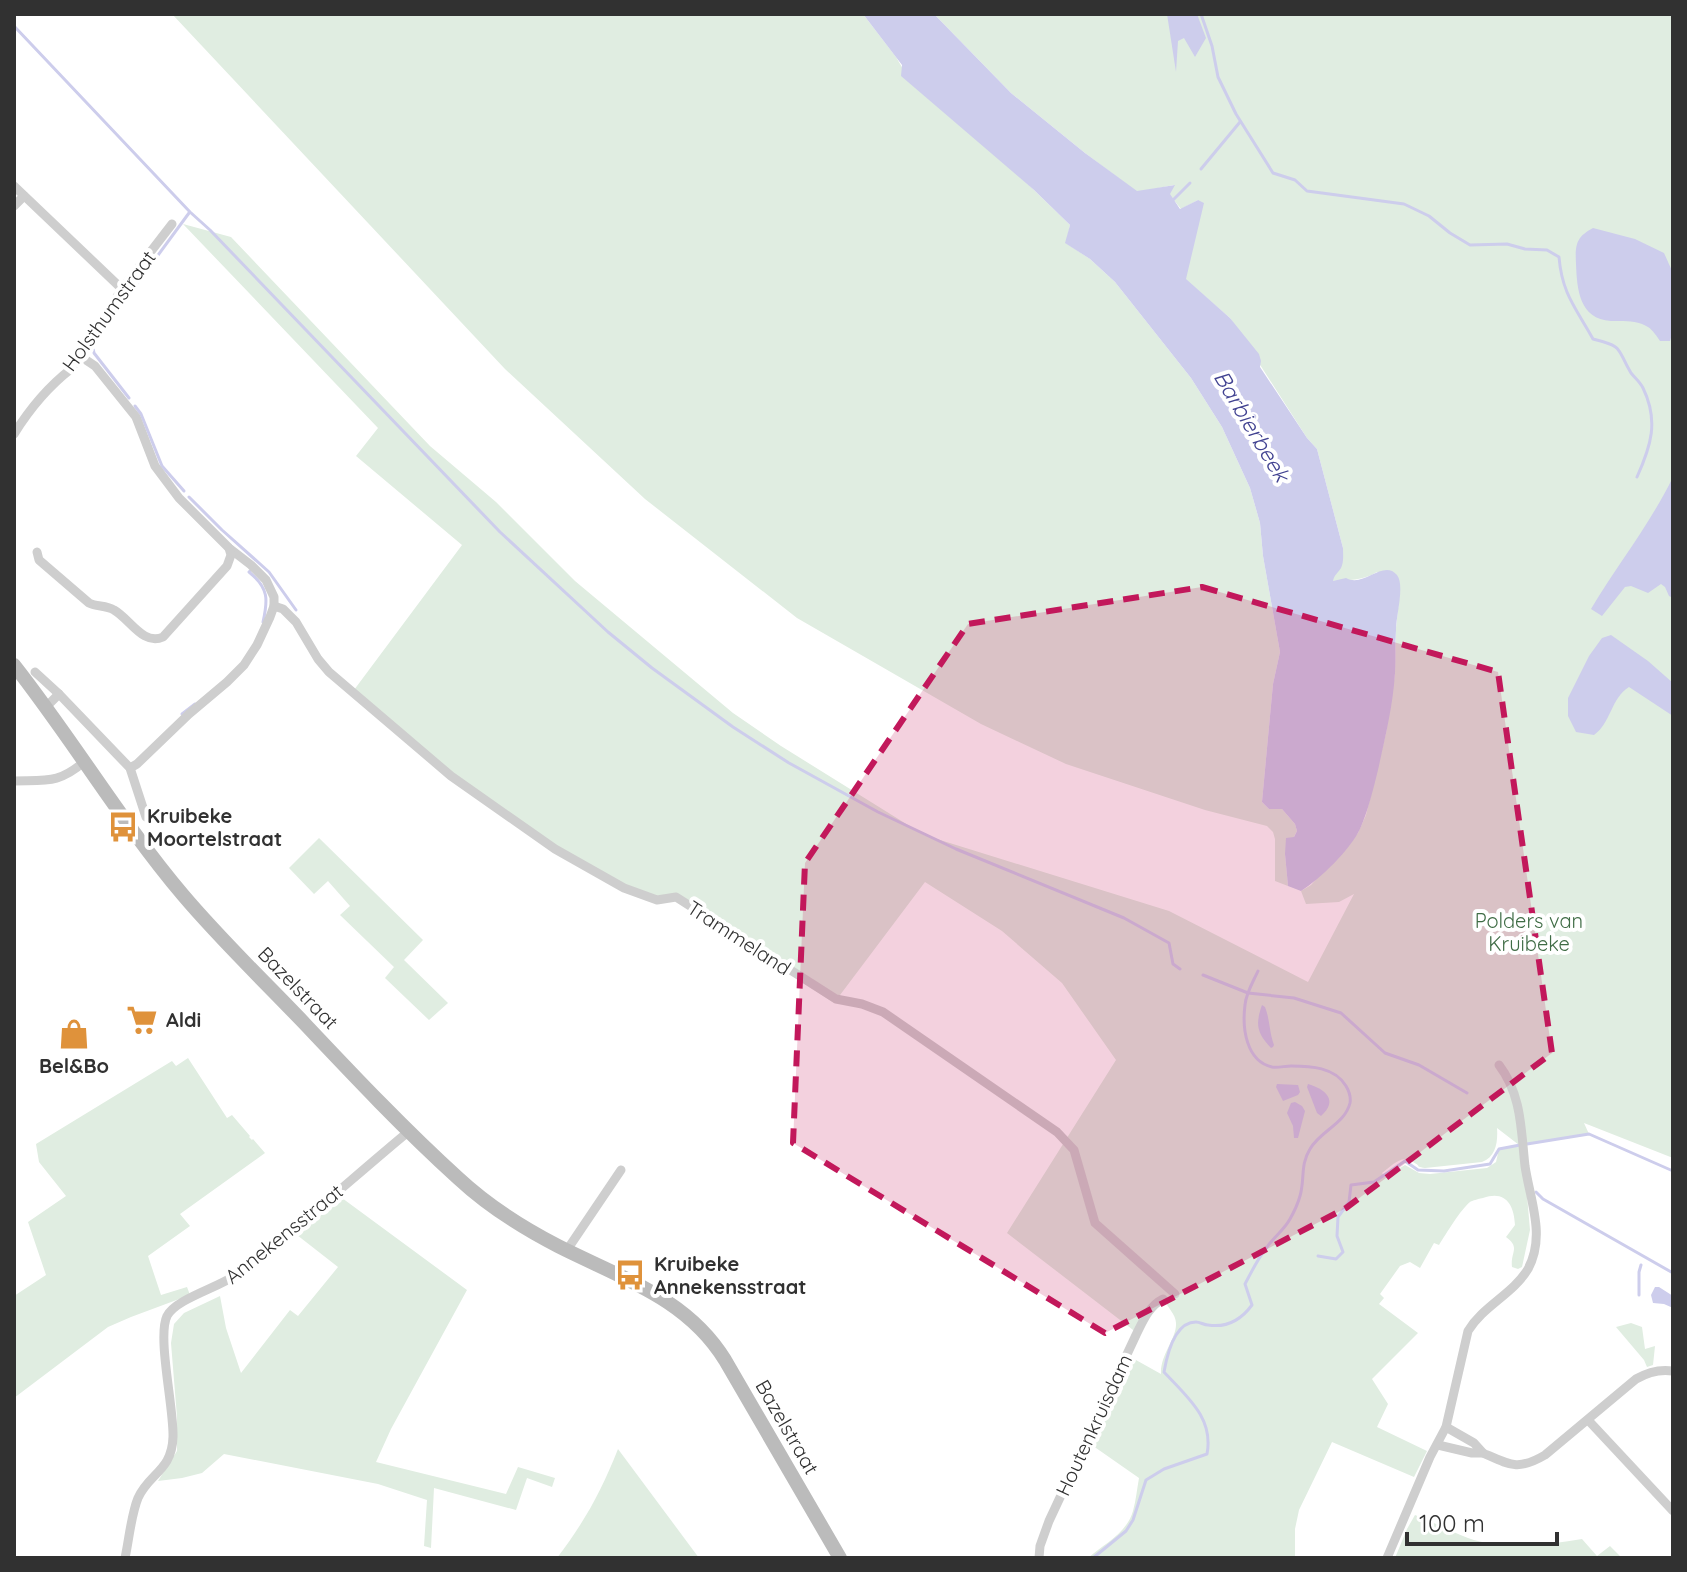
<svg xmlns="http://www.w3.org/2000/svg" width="1687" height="1572" viewBox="0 0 1687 1572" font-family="Quicksand,sans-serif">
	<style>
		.green { fill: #e0ede1; fill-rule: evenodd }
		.water { fill: #cdcdec }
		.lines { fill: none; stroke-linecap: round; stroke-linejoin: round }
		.stream { stroke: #cdcdec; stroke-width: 3 }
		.street { stroke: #cecece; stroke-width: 9 }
		.secondary { stroke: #bbb; stroke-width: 14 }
		.marked { fill: #c2185b; fill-opacity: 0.2; stroke: #c2185b; stroke-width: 6; stroke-dasharray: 16 10; stroke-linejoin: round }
		.labels { text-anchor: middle; stroke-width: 8; stroke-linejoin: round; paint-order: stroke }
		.street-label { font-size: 20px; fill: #313131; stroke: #fff }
		.poi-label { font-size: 20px; font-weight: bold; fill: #313131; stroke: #fff; text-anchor: start }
		.park-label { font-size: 20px; fill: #3f6c45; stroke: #fff }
		.water-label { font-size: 22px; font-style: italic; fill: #414291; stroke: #fff }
	</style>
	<rect width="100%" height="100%" fill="#fff"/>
	<g class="green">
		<path d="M 172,14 L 863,14 L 896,57 L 903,69 L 1034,190 L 1070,225 L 1066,243 L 1090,259 L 1115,282 L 1191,378 L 1222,427 L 1250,488 L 1260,523 L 1263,556 L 1280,652 L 1273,684 L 1262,802 L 1269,809 L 1282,809 L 1295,824 L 1297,831 L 1285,854 L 1288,886 L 1275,881 L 1275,839 L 1273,832 L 1267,826 L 1205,810 L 1066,764 L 981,724 L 797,618 L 645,499 L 505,369 Z"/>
		<path d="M 934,14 L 1673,14 L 1673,1158 L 1584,1123 L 1589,1134 L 1521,1145 L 1525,1173 L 1530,1230 L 1522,1267 L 1518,1269 L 1512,1267 C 1510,1252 1521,1248 1506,1237 L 1515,1225 C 1514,1204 1505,1190 1483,1198 C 1481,1198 1471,1201 1470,1202 C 1461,1209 1446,1234 1439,1245 L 1434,1243 L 1420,1268 L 1410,1262 L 1400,1266 L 1380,1294 L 1384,1298 L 1379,1304 L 1418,1333 L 1372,1379 L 1388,1404 L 1377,1427 L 1427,1451 L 1414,1477 L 1332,1442 L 1299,1510 L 1295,1529 L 1295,1558 L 1088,1558 C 1104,1544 1127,1533 1133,1511 C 1136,1500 1137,1489 1139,1478 L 1086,1441 L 1127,1355 L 1161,1374 C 1160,1355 1177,1338 1176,1323 C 1176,1315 1167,1306 1163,1299 L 1137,1333 L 1007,1233 L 1116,1060 L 1062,983 L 1002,931 L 925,882 L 834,1003 L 677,900 L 624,888 L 466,791 L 354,690 L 462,545 L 356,456 L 378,428 L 183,224 L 231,237 L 430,446 L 496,502 L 575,581 L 733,713 L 781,746 L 924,835 L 1169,911 L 1308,982 L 1354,894 L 1339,902 L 1306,904 L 1301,891 L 1311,885 L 1358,833 L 1366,815 L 1386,733 L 1395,674 L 1396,628 L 1400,590 L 1377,572 C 1362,581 1349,580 1332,581 L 1343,548 L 1317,449 L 1307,438 L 1230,318 L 1185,279 L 1198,200 L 1181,209 L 1169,194 L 1174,185 L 1137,192 L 1085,153 L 1011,93 ZM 1497,1128 L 1519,1145 L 1499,1149 L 1496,1162 L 1487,1168 L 1430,1174 L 1419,1173 L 1405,1165 L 1385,1177 L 1382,1173 C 1392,1166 1401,1154 1413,1162 C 1424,1168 1412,1165 1425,1168 L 1482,1162 C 1496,1157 1498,1142 1497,1128 Z"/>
		<path d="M 319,838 L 423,940 L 404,960 L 448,1003 L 429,1020 L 385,978 L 394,967 L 340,915 L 350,906 L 328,881 L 314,894 L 289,868 Z"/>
		<path d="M 188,1058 L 227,1118 L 232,1115 L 250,1136 L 249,1137 L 252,1140 L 253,1139 L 265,1153 L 180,1214 L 190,1226 L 148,1256 L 161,1295 L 187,1287 L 190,1295 L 131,1317 L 108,1327 L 14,1398 L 14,1296 L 46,1275 L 28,1222 L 66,1196 L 39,1162 L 36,1144 L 172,1061 L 176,1066 Z"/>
		<path d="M 342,1198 L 467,1290 L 391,1429 L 376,1462 L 506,1494 L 518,1467 L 555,1478 L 552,1487 L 527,1478 L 516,1510 L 434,1488 L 431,1548 L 424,1546 L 427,1500 L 378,1484 L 224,1454 L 202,1473 L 182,1478 L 158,1481 L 177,1451 L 177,1417 L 171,1343 L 174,1324 L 184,1313 L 220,1296 L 226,1328 L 241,1373 L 290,1310 L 298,1316 L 338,1267 L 297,1235 Z"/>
		<path d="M 1631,1323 L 1642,1327 L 1645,1349 L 1655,1346 L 1653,1365 L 1647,1367 L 1644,1360 L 1616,1327 Z"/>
		<path d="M 618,1449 L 699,1558 L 557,1558 C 585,1521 601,1492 618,1449 Z"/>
		<path d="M 1415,1515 C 1433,1522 1450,1531 1468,1538 C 1504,1551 1545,1545 1582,1539 L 1597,1556 L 1610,1546 L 1622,1558 L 1395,1558 L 1407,1529 Z"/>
	</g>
	<g class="water">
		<path d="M 863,14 L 934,14 L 1011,93 L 1085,153 L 1137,191 L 1175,185 L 1170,194 L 1180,209 L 1198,200 L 1204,203 L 1186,279 L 1230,318 L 1259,354 L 1261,361 L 1260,367 L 1307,438 L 1317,449 L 1343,548 C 1343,555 1344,562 1341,568 C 1338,573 1334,575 1333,581 L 1346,578 C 1364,588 1383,559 1397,575 C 1405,585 1396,616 1396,630 C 1395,644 1396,658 1395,673 C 1393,706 1385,738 1378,770 C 1373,790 1368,811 1360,829 C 1350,850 1320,879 1301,891 L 1288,886 L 1285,854 L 1286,838 L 1294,837 L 1297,831 L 1295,824 L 1282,809 L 1269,809 L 1262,802 L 1273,684 L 1280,652 L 1263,556 L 1260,523 L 1250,488 L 1222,427 L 1191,378 L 1115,282 L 1090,259 L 1065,243 L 1070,225 L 1034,190 L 901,76 L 902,65 Z"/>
		<path d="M 1167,14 L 1197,14 L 1206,38 L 1195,57 L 1184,38 L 1178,41 L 1176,72 Z"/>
		<path d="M 1593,228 L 1635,239 L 1664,253 L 1673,273 L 1673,331 L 1670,341 L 1660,341 C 1657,337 1653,330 1648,327 C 1637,320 1624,321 1611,321 C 1579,319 1577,289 1576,264 C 1575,245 1576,237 1593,228 Z"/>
		<path d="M 1673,477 L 1673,598 L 1669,596 L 1665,587 L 1661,584 L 1648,593 L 1631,586 L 1625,587 L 1602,616 L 1591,609 C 1618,564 1650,524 1673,477 Z"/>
		<path d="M 1611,635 L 1648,661 L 1673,683 L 1673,716 L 1629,687 C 1611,698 1611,723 1594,735 L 1576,732 L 1568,716 L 1568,698 L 1589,656 L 1602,638 Z"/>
		<path d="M 1262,1005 L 1265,1007 C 1270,1020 1269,1031 1274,1045 L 1273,1047 L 1271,1048 C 1257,1033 1255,1025 1262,1005 Z"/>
		<path d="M 1277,1084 L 1298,1085 L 1300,1092 L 1298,1095 L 1283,1101 L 1276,1087 Z"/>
		<path d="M 1308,1084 C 1325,1089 1339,1100 1321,1116 L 1317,1113 L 1307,1087 Z"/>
		<path d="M 1295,1102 L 1302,1106 L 1305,1111 L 1298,1138 L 1294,1138 L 1293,1126 L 1287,1113 L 1291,1103 Z"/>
		<path d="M 1655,1287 L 1659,1287 L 1673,1296 L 1673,1308 L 1664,1304 L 1653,1303 L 1651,1295 Z"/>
	</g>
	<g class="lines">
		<g class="stream">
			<path d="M 1201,14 L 1212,46 L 1218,77 L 1236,114 L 1273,173 L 1295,180 L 1307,191 L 1404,204 L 1429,216 L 1450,233 L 1470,245 L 1507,244 L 1525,249 L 1547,250 L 1559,257 C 1562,294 1576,308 1593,339 C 1625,347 1616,348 1631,373 C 1635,378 1640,382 1643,388 C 1659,421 1651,446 1637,477"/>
			<path d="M 14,26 L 190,212 L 210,230 L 500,532 L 608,632 L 652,668 L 733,727 L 789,763 L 878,812 L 956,849 L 1124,918 L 1169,943 L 1173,964 L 1180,969"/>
			<path d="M 1201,169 L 1240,122"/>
			<path d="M 1172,201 L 1190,183"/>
			<path d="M 129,398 L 94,353 L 93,348 L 95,341 L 189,213"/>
			<path d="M 135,406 L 141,414 L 162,466 L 184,491"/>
			<path d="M 189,497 L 222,530 L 269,572 L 296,610"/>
			<path d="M 250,571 L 249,572 C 269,588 268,600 263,622"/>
			<path d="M 182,714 L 195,704"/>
			<path d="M 1203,975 L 1248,993 L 1294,998 L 1341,1013 L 1385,1053 L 1419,1065 L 1467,1093"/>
			<path d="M 1527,1144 L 1589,1134 L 1673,1171"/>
			<path d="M 1536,1192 L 1543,1199 L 1673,1273"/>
			<path d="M 1318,1256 L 1336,1259 L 1343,1252 L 1337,1236 L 1338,1217 L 1349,1202 L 1351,1185 L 1374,1182 L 1405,1161 L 1418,1170 L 1444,1171 L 1490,1164 L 1499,1149 L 1520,1145"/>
			<path d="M 1639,1295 L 1639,1272 L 1641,1265"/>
			<path d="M 1093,1558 L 1126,1531 L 1133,1520 L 1146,1480 L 1164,1469 L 1207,1454 C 1214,1418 1187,1397 1164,1372 C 1167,1355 1174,1322 1196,1322 C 1200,1322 1204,1325 1208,1325 C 1227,1328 1241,1320 1252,1305 L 1245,1284 C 1252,1271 1258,1258 1267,1247 C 1274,1237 1284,1230 1290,1219 C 1294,1212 1298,1203 1300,1196 C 1305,1179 1300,1165 1310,1149 C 1320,1131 1345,1124 1350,1103 C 1351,1097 1349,1091 1346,1086 C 1335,1067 1310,1066 1291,1066 C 1285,1066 1278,1068 1272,1067 C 1246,1061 1242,1028 1245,1005 C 1246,993 1253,982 1258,971"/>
		</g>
		<g class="street">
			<path d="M 14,186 L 122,289"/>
			<path d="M 14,206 L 24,196"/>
			<path d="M 80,356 L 95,366 L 136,417 L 155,466 L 179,498 L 229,548 L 251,565 L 266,580 L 274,597 L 274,606 L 270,617 L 257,645 L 244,665 L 227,682 L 189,714 L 137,764 L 130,768"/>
			<path d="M 14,434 C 29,410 49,386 71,369 L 122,289 L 172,224"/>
			<path d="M 37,552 L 39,560 L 89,603 C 97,607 106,605 114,610 C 130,619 143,646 163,637 L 227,566 L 231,555 L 229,548"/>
			<path d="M 274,606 L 283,609 L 296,622 L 318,659 L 329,672 L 451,776 L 555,849 L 624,888 L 657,900 L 676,897 L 836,999 L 862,1004 L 883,1012 L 1057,1132 L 1074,1150 L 1095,1223 L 1175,1294"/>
			<path d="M 35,672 L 59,694"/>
			<path d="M 46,707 L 59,694 L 130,768 L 146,817"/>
			<path d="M 14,781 C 46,780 59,784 85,761"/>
			<path d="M 567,1250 L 621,1170"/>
			<path d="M 1588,1420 L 1673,1511"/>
			<path d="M 1438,1445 L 1472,1453 L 1483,1453 L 1474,1443 L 1446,1427"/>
			<path d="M 1483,1453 C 1510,1465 1518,1471 1545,1455 L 1636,1379 C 1648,1372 1660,1369 1673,1371"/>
			<path d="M 125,1558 C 129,1540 131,1515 138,1498 C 149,1473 172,1471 173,1437 C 174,1408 157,1337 167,1316 C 176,1299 217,1288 234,1276 C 295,1231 350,1180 408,1132"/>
			<path d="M 1039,1558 L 1040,1546 L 1049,1521 L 1136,1335 C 1143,1321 1149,1306 1163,1299"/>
			<path d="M 1387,1558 L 1430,1457 L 1446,1427 L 1468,1331 C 1483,1306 1513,1294 1528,1269 C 1546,1236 1530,1200 1525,1166 C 1521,1131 1522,1095 1499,1065"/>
		</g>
		<path class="secondary" d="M 14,665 C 73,740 122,823 183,895 C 221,940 264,981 304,1023 C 354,1076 404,1129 458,1178 C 487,1205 523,1228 558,1246 C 621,1278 687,1298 725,1360 L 840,1558"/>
	</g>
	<path class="marked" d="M 1202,587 L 1498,672 L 1552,1053 L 1346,1208 L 1105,1333 L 793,1143 L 805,863 L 968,624 Z"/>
	<defs>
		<g id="bus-bare" transform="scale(2.4)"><path d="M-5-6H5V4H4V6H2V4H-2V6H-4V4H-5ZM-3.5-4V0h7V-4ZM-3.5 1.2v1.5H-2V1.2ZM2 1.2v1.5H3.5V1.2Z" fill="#df923b" stroke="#fff" stroke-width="2.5" paint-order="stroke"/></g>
		<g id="supermarket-bare" transform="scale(2.4)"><path d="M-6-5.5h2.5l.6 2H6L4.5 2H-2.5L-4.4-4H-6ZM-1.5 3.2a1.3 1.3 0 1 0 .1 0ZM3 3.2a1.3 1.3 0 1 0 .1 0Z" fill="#df923b" stroke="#fff" stroke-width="2.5" paint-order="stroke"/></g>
		<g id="shop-bare" transform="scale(2.4)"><path d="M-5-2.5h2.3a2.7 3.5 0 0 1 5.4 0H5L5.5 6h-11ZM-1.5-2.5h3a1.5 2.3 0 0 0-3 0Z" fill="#df923b" stroke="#fff" stroke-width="2.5" paint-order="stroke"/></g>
	</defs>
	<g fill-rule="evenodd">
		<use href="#bus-bare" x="123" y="827"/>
		<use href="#supermarket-bare" x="142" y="1020"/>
		<use href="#shop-bare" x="74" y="1034"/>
		<use href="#bus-bare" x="630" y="1275"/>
	</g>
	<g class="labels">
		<g class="street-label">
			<text transform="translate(109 311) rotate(-54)" y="7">Holsthumstraat</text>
			<text transform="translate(739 938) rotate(33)" y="7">Trammeland</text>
			<text transform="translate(298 988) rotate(46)" y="7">Bazelstraat</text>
			<text transform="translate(284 1234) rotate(-39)" y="7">Annekensstraat</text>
			<text transform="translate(1094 1425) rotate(-65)" y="7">Houtenkruisdam</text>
			<text transform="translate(787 1427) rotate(60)" y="7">Bazelstraat</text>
		</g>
		<g class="poi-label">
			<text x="147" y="823">Kruibeke<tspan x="147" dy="23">Moortelstraat</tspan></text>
			<text x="166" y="1027">Aldi</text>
			<text x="74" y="1073" text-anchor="middle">Bel&amp;Bo</text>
			<text x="654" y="1271">Kruibeke<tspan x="654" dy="23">Annekensstraat</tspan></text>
		</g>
		<g class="park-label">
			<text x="1529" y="928">Polders van<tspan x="1529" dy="23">Kruibeke</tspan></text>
		</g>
		<g class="water-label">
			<text transform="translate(1252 426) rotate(59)" y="8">Barbierbeek</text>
		</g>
	</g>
	<rect width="1687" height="1572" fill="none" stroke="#313131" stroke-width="32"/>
	<path d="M1407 1532v12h150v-12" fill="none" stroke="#313131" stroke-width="4"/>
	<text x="1419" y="1532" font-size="24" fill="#313131" stroke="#ffffff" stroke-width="6" paint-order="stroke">100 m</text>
</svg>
